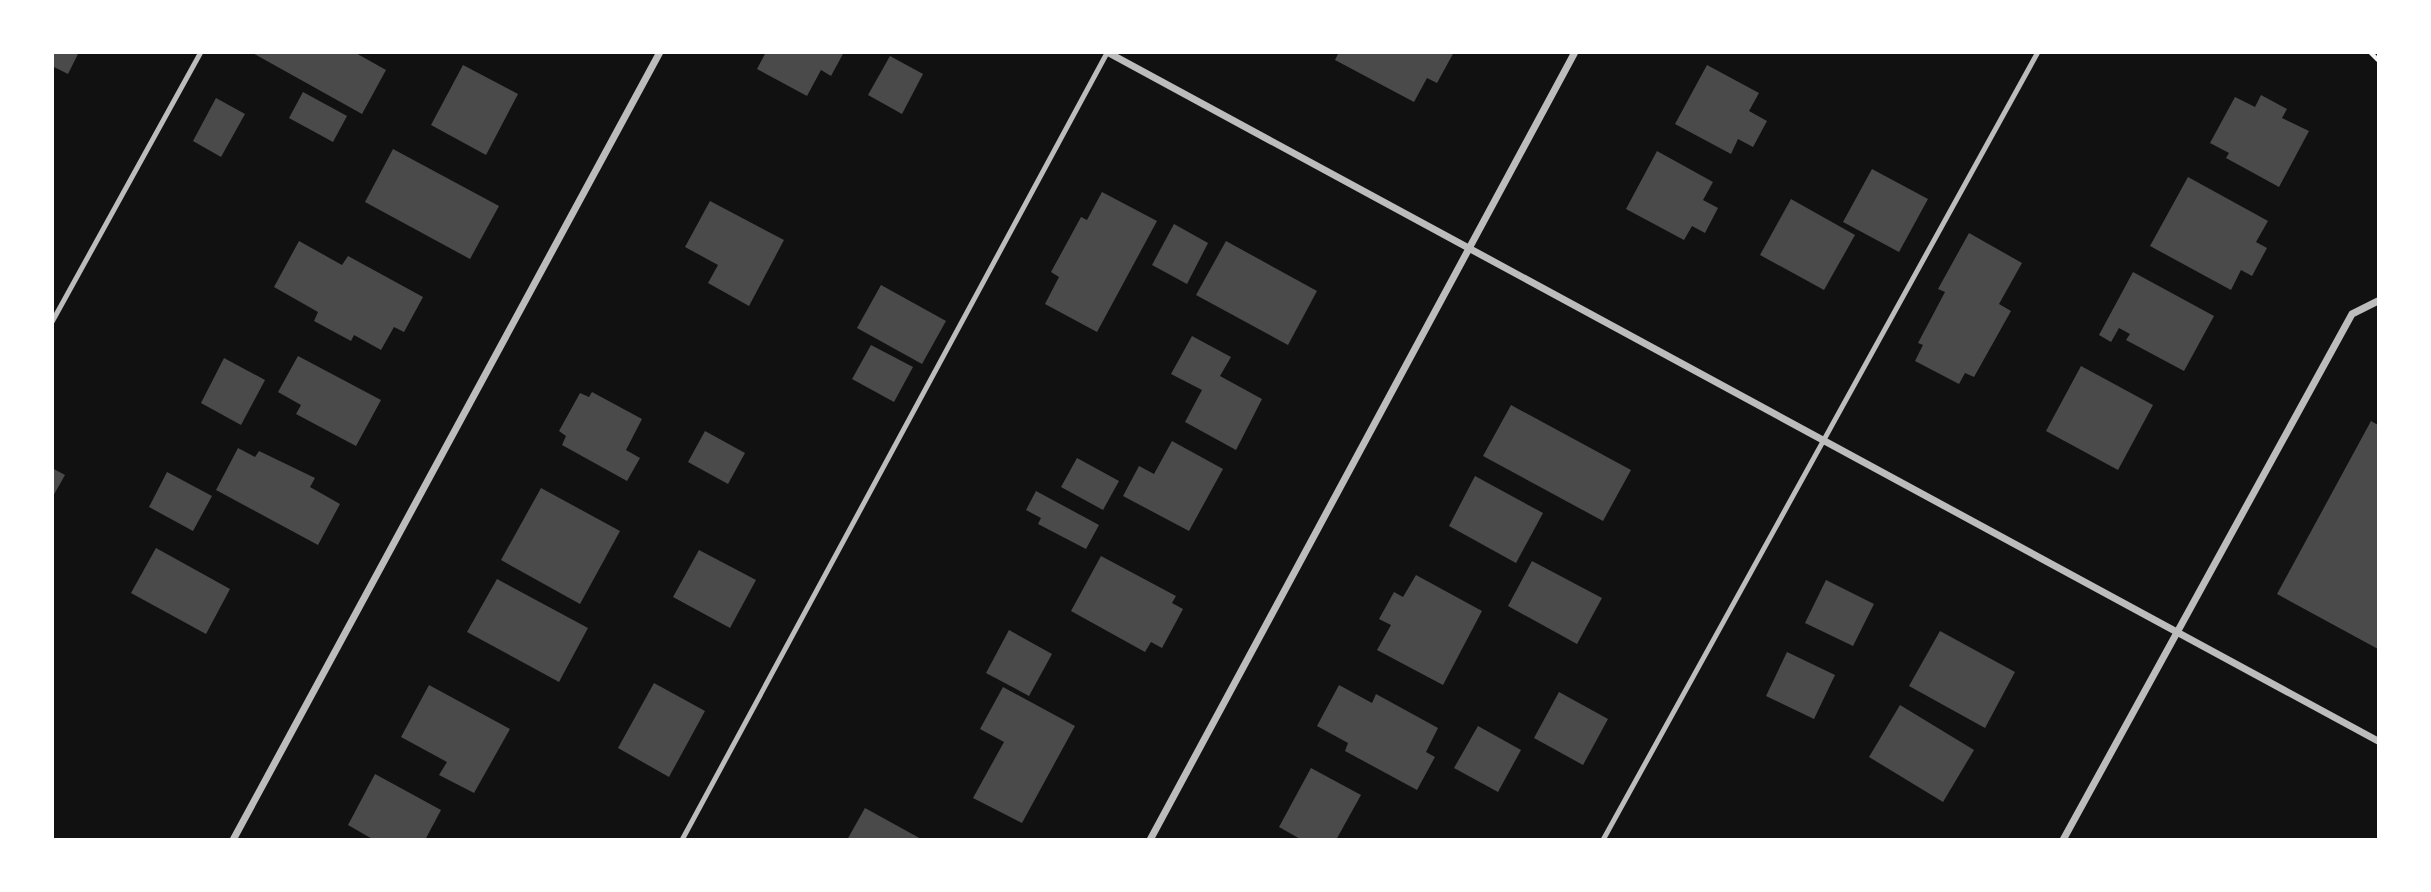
<svg xmlns="http://www.w3.org/2000/svg" width="2431" height="892" viewBox="0 0 2431 892" font-family="'IBM Plex Sans',sans-serif">
	<style>
		.building { fill: #4a4a4a }
		.lines { fill: none; stroke-linecap: round; stroke-linejoin: round }
		.path { stroke: #f5f5f5; stroke-width: 4.5 }
		.service { stroke: #bcbcbc; stroke-width: 5 }
		.minor { stroke: #bcbcbc; stroke-width: 7 }
	</style>
	<rect width="100%" height="100%" fill="#111"/>
	<g class="building">
		<path d="M 52,52 L 79,52 L 68,74 L 52,66 Z"/>
		<path d="M 251,52 L 354,52 L 386,70 L 362,114 Z"/>
		<path d="M 766,52 L 844,52 L 831,76 L 821,70 L 807,96 L 757,69 Z"/>
		<path d="M 1339,52 L 1454,52 L 1437,83 L 1427,78 L 1414,102 L 1335,60 Z"/>
		<path d="M 890,56 L 923,74 L 902,114 L 868,95 Z"/>
		<path d="M 463,65 L 518,94 L 486,155 L 431,125 Z"/>
		<path d="M 1707,65 L 1759,93 L 1749,111 L 1767,121 L 1753,147 L 1738,139 L 1731,154 L 1675,124 Z"/>
		<path d="M 303,92 L 347,116 L 333,142 L 289,118 Z"/>
		<path d="M 2261,95 L 2287,109 L 2282,118 L 2309,131 L 2279,187 L 2226,158 L 2229,153 L 2210,143 L 2235,97 L 2255,107 Z"/>
		<path d="M 216,98 L 245,114 L 221,157 L 193,141 Z"/>
		<path d="M 393,149 L 499,206 L 470,259 L 365,202 Z"/>
		<path d="M 1657,151 L 1713,182 L 1703,200 L 1718,208 L 1705,233 L 1692,226 L 1684,240 L 1626,209 Z"/>
		<path d="M 1872,169 L 1928,199 L 1899,252 L 1843,222 Z"/>
		<path d="M 2188,177 L 2268,221 L 2256,242 L 2267,248 L 2252,276 L 2241,270 L 2231,290 L 2150,246 Z"/>
		<path d="M 1102,192 L 1157,221 L 1097,332 L 1045,304 L 1059,277 L 1051,272 L 1081,217 L 1087,220 Z"/>
		<path d="M 1791,199 L 1855,235 L 1824,290 L 1760,255 Z"/>
		<path d="M 710,201 L 784,240 L 749,306 L 708,283 L 718,265 L 685,247 Z"/>
		<path d="M 1174,224 L 1208,243 L 1187,284 L 1152,265 Z"/>
		<path d="M 1969,233 L 2022,263 L 1999,304 L 2011,311 L 1974,377 L 1965,373 L 1959,384 L 1915,361 L 1923,345 L 1918,343 L 1945,292 L 1938,289 Z"/>
		<path d="M 299,241 L 342,265 L 348,256 L 423,297 L 404,332 L 394,327 L 381,350 L 354,335 L 351,341 L 314,321 L 318,312 L 274,287 Z"/>
		<path d="M 1226,241 L 1317,291 L 1288,345 L 1196,295 Z"/>
		<path d="M 2133,272 L 2214,316 L 2184,371 L 2126,340 L 2130,334 L 2119,328 L 2111,342 L 2099,335 Z"/>
		<path d="M 881,285 L 946,321 L 922,364 L 857,328 Z"/>
		<path d="M 1192,336 L 1231,357 L 1220,376 L 1262,399 L 1236,450 L 1185,422 L 1202,390 L 1171,374 Z"/>
		<path d="M 871,345 L 913,367 L 894,402 L 852,379 Z"/>
		<path d="M 298,356 L 381,400 L 356,446 L 296,414 L 301,405 L 278,392 Z"/>
		<path d="M 224,358 L 265,380 L 241,425 L 201,403 Z"/>
		<path d="M 2081,366 L 2153,405 L 2118,470 L 2046,431 Z"/>
		<path d="M 592,392 L 642,419 L 626,450 L 640,458 L 627,481 L 562,445 L 566,436 L 559,431 L 580,393 L 589,397 Z"/>
		<path d="M 1511,405 L 1631,470 L 1603,521 L 1483,456 Z"/>
		<path d="M 2371,421 L 2378,425 L 2378,649 L 2277,594 Z"/>
		<path d="M 705,431 L 745,453 L 728,484 L 688,462 Z"/>
		<path d="M 1172,441 L 1223,469 L 1189,531 L 1123,496 L 1139,466 L 1154,474 Z"/>
		<path d="M 238,448 L 255,457 L 259,451 L 315,478 L 310,487 L 340,504 L 318,545 L 216,490 Z"/>
		<path d="M 1077,458 L 1119,481 L 1103,510 L 1061,487 Z"/>
		<path d="M 52,468 L 65,475 L 52,498 Z"/>
		<path d="M 167,472 L 212,496 L 193,531 L 149,507 Z"/>
		<path d="M 1475,476 L 1543,513 L 1516,563 L 1449,526 Z"/>
		<path d="M 541,488 L 620,531 L 580,604 L 501,560 Z"/>
		<path d="M 1036,491 L 1099,525 L 1086,549 L 1038,524 L 1041,518 L 1026,510 Z"/>
		<path d="M 156,548 L 230,589 L 206,634 L 131,593 Z"/>
		<path d="M 699,550 L 756,580 L 730,628 L 673,597 Z"/>
		<path d="M 1101,556 L 1176,596 L 1172,603 L 1183,609 L 1162,648 L 1151,642 L 1145,652 L 1071,611 Z"/>
		<path d="M 1532,561 L 1602,598 L 1577,644 L 1508,606 Z"/>
		<path d="M 1416,575 L 1482,611 L 1443,685 L 1377,650 L 1391,625 L 1379,619 L 1394,592 L 1403,597 Z"/>
		<path d="M 497,579 L 588,628 L 559,682 L 467,632 Z"/>
		<path d="M 1826,580 L 1874,604 L 1853,646 L 1805,623 Z"/>
		<path d="M 1009,630 L 1052,654 L 1029,696 L 986,673 Z"/>
		<path d="M 1940,631 L 2015,672 L 1985,728 L 1909,686 Z"/>
		<path d="M 1787,652 L 1835,675 L 1814,719 L 1766,696 Z"/>
		<path d="M 654,683 L 705,711 L 669,777 L 618,748 Z"/>
		<path d="M 429,685 L 510,729 L 474,793 L 439,775 L 447,762 L 401,737 Z"/>
		<path d="M 1339,685 L 1372,703 L 1376,694 L 1438,728 L 1426,752 L 1435,757 L 1417,790 L 1345,751 L 1348,743 L 1317,726 Z"/>
		<path d="M 1003,687 L 1075,726 L 1022,823 L 973,798 L 1004,742 L 980,729 Z"/>
		<path d="M 1559,692 L 1608,719 L 1583,765 L 1534,738 Z"/>
		<path d="M 1900,705 L 1974,750 L 1943,802 L 1869,757 Z"/>
		<path d="M 1478,726 L 1521,750 L 1498,792 L 1454,768 Z"/>
		<path d="M 1311,768 L 1361,795 L 1336,840 L 1302,840 L 1279,827 Z"/>
		<path d="M 375,774 L 441,810 L 425,840 L 374,840 L 348,825 Z"/>
		<path d="M 865,808 L 923,840 L 847,840 Z"/>
	</g>
	<g class="lines">
		<path class="path" d="M 2370,52 L 2378,60"/>
		<g class="service">
			<path d="M 52,322 L 201,52"/>
			<path d="M 682,840 L 1107,53"/>
			<path d="M 1603,840 L 2038,52"/>
		</g>
		<g class="minor">
			<path d="M 1107,52 L 2378,741"/>
			<path d="M 233,840 L 660,52"/>
			<path d="M 1150,840 L 1575,52"/>
			<path d="M 2063,840 L 2352,314 L 2378,301"/>
		</g>
	</g>
	<rect width="2431" height="892" fill="none" stroke="#ffffff" stroke-width="108"/>
</svg>
